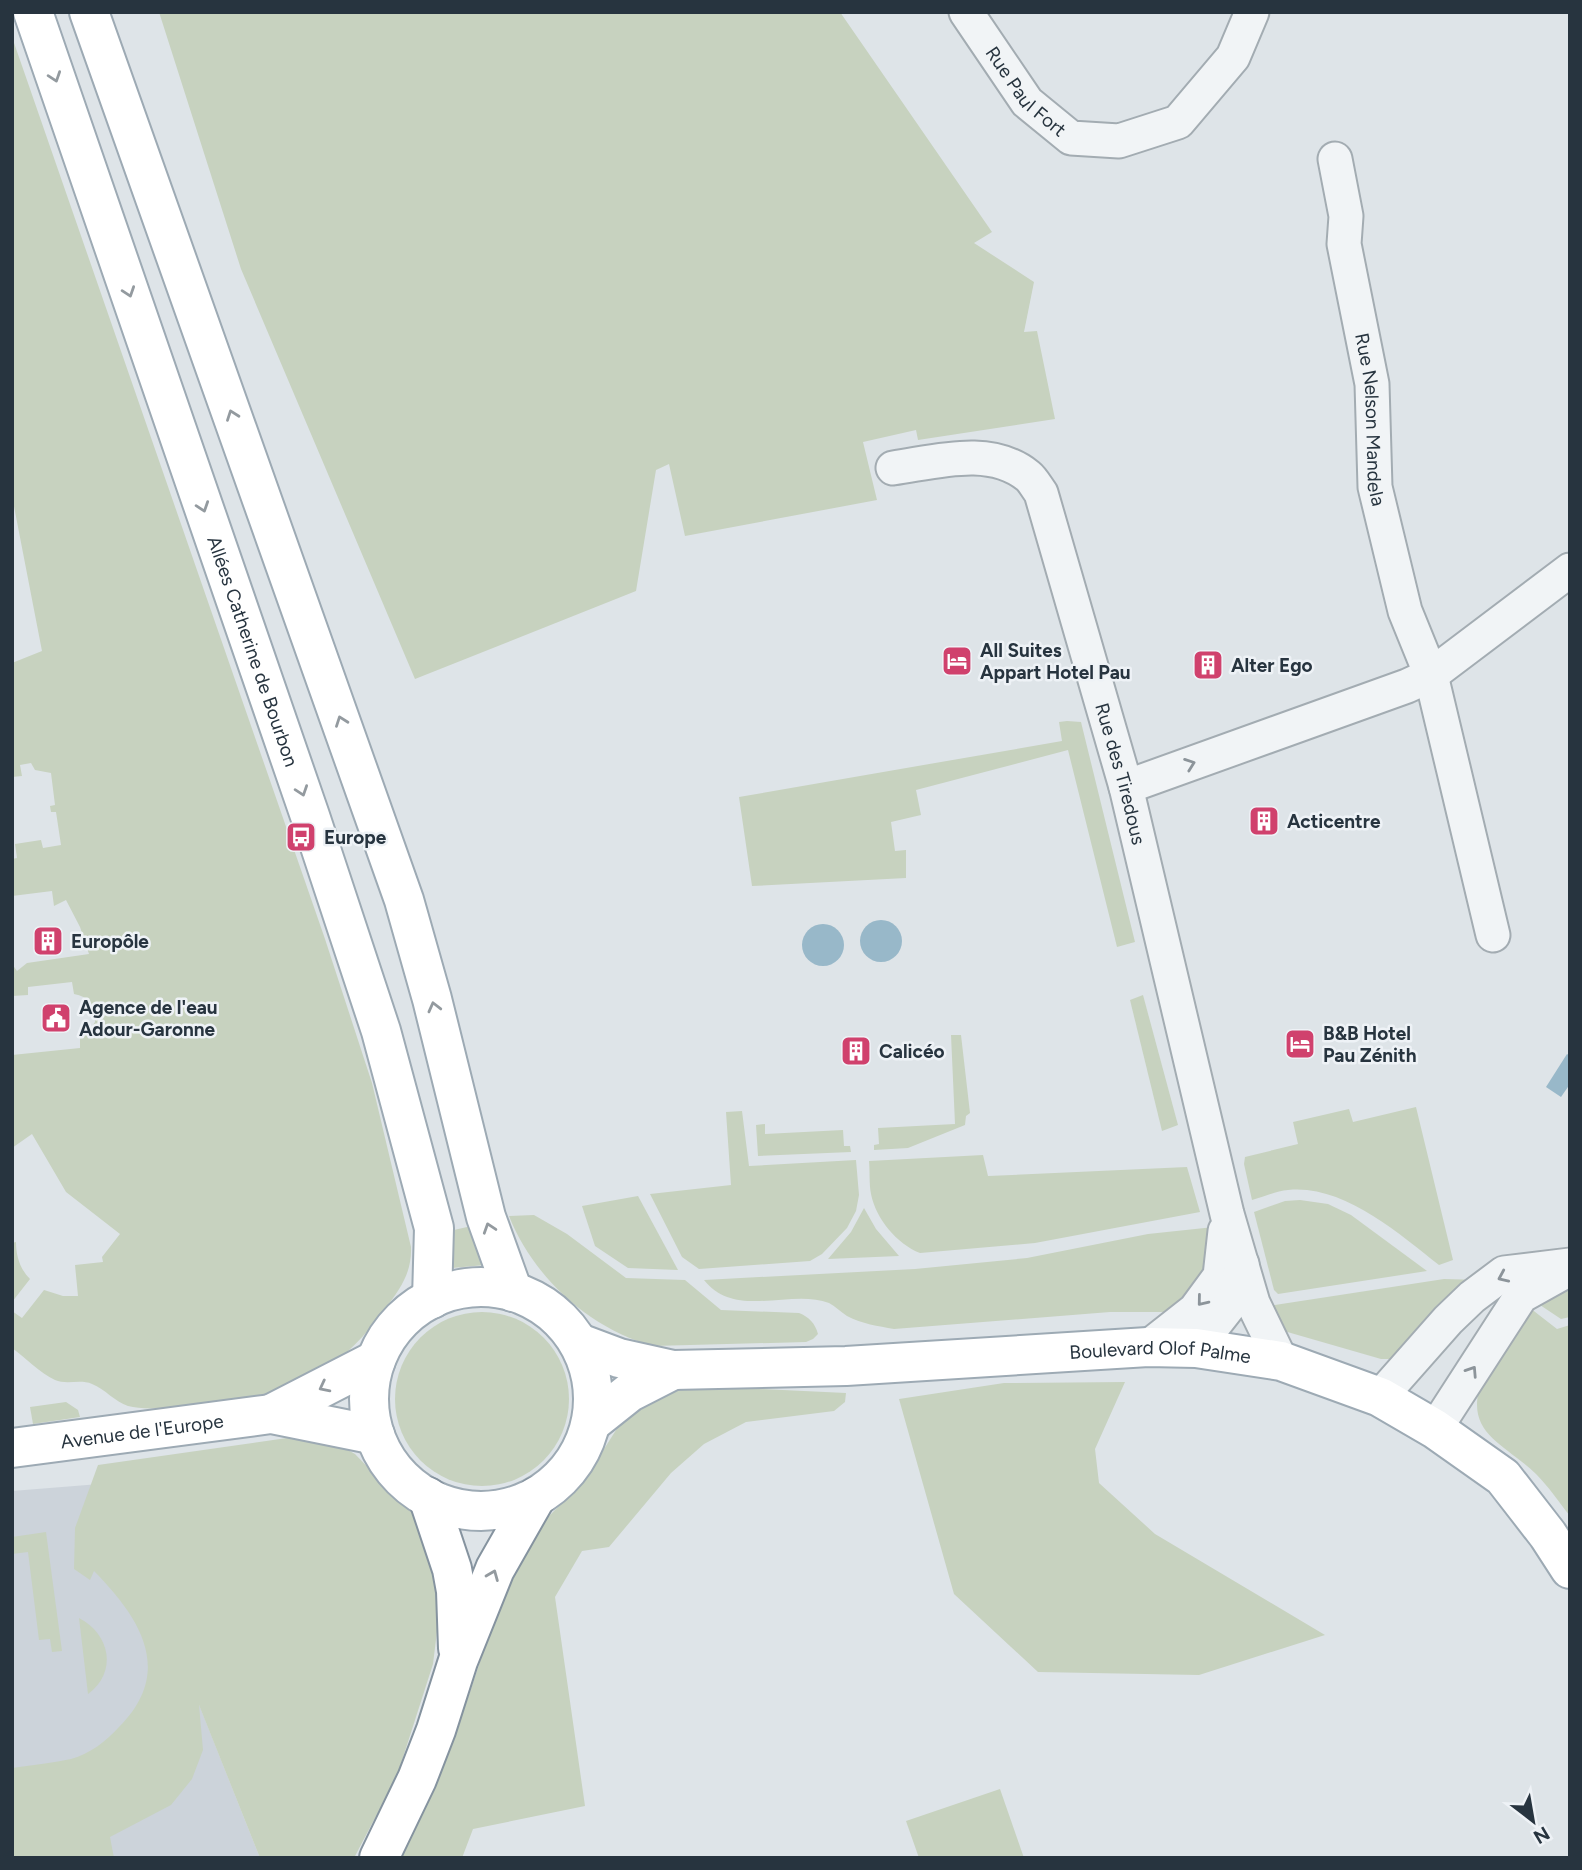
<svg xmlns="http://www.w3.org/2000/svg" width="1582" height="1870" viewBox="0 0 1582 1870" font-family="Figtree,sans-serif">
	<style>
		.built { fill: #ccd3da }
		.green { fill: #c7d2bf }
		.water { fill: #98b8c9 }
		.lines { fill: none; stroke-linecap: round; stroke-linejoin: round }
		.minor-casing { stroke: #a3acb2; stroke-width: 37 }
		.major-casing { stroke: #9daab4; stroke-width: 42 }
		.highway-casing { stroke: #85939f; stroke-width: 42 }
		.minor { stroke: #f1f4f6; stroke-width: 33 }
		.major { stroke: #fff; stroke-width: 38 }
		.highway { stroke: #fff; stroke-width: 38 }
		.oneway { stroke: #939a9f }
		.oneway2 { stroke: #8c949a }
		.labels { text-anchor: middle; stroke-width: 5; stroke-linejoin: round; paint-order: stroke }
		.street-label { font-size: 19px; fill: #27343f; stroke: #eef2f6 }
		.poi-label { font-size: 19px; font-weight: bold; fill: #27343f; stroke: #eef2f6; text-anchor: start }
	</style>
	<rect width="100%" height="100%" fill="#dee4e8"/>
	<path class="built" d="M 112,1483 L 198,1702 L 260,1858 L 12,1858 L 12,1491 Z"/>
	<g class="green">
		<path d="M 159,12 L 840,12 L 992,232 L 974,243 L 1034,282 L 1024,332 L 1037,331 L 1055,419 L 918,440 L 916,430 L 863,442 L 877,500 L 685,536 L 669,464 L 656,470 L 636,591 L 415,679 L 241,269 Z"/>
		<path d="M 12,37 L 325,939 L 372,1083 L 411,1247 C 412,1273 400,1289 385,1309 C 331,1383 285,1394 198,1405 C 180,1407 145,1411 128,1406 C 115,1402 105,1389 92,1384 C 81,1379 66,1385 55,1380 C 40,1373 26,1358 12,1348 L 12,1311 L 22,1318 L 44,1290 L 63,1296 L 78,1296 L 75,1265 L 103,1262 L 102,1257 L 120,1234 L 66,1192 L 32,1134 L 12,1148 L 12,1055 L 80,1048 L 80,1037 L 91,1028 L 95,1022 C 95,1007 90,997 74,994 L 72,982 L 28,987 L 28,995 L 12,996 L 12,964 L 17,971 L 27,963 L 89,954 L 80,927 L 66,900 L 54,906 L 52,891 L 12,896 L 12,859 L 17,858 L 15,844 L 41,840 L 43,848 L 61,845 L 56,812 L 51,812 L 50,806 L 55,805 L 51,773 L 35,770 L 31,763 L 20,765 L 22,776 L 12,777 L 12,663 L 42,651 L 12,496 Z"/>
		<path d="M 1067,721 L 1081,722 L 1135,942 L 1117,947 L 1068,750 L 916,790 L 921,815 L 891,822 L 895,851 L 906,850 L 906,878 L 752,886 L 739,797 L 1062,741 L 1059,722 Z"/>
		<path d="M 1143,995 L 1178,1125 L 1162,1131 L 1130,1000 Z"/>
		<path d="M 951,1035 L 961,1035 L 970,1113 L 966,1116 L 965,1125 L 908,1148 L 874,1150 L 874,1145 L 879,1144 L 878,1128 L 955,1124 Z"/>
		<path d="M 1416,1107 L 1453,1260 L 1439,1265 C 1398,1233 1343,1184 1288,1190 C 1276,1191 1263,1197 1252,1200 L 1244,1164 L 1245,1157 L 1298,1144 L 1293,1122 L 1349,1109 L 1353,1122 Z"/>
		<path d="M 742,1111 L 749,1166 L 856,1160 L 859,1195 L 856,1211 L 847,1228 L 822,1254 L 810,1261 L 699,1269 L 682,1257 L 650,1194 L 731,1185 L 726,1112 Z"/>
		<path d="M 765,1124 L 765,1134 L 843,1130 L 844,1146 L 850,1146 L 851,1152 L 758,1156 L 756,1125 Z"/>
		<path d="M 983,1155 L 988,1176 L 1187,1167 L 1200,1212 L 1035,1243 L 920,1253 C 897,1244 876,1219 871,1194 C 869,1184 870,1171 869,1161 Z"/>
		<path d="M 638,1196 L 678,1270 L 628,1268 L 595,1246 L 582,1206 Z"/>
		<path d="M 1300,1200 L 1328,1204 L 1351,1215 L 1427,1271 L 1278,1294 L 1274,1290 L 1254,1212 L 1285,1201 Z"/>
		<path d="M 864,1208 L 876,1229 L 899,1256 L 828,1259 L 851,1232 Z"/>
		<path d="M 534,1215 L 567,1234 L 626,1278 L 685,1280 L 721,1310 L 799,1313 C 809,1317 815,1323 818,1334 L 813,1339 L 806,1342 L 653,1346 C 590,1329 533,1277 509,1216 Z"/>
		<path d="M 476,1225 L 485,1265 L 452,1268 L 445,1232 Z"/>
		<path d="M 1214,1227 L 1215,1272 L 1167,1312 L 1110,1312 L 894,1329 C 878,1326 862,1324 847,1316 C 841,1312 835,1306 829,1303 C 791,1288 735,1320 704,1280 L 915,1269 L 1027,1258 L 1148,1234 Z"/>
		<path d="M 16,1242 C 16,1256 20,1269 30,1279 L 12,1302 L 12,1243 Z"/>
		<path d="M 1444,1279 L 1481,1280 L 1395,1359 L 1381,1359 L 1277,1329 L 1268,1306 Z"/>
		<path d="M 1570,1288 L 1570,1317 L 1561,1319 L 1540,1305 L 1542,1301 Z"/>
		<path d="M 1530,1308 L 1557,1329 L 1570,1325 L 1570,1516 C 1559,1502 1548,1486 1536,1474 C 1503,1442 1460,1432 1484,1376 C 1492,1355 1517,1327 1530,1308 Z"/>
		<circle cx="482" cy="1399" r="87"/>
		<path d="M 1125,1382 L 1095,1449 L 1099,1483 L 1155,1534 L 1325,1635 L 1199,1675 L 1038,1672 L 954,1594 L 899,1399 L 1004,1383 Z"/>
		<path d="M 696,1386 L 846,1393 L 845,1402 L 834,1411 L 746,1422 L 704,1444 L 671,1473 L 609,1547 L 582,1551 L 555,1597 L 585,1806 L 473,1829 L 462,1858 L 401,1858 L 437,1780 L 470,1692 L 504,1589 L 537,1528 L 583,1482 L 618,1427 L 644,1405 L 670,1393 Z"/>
		<path d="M 66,1402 L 78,1410 L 80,1417 L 33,1424 L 30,1407 Z"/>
		<path d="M 311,1437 L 337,1444 L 355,1454 L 416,1517 L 436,1576 L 439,1615 L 433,1664 L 397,1776 L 354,1858 L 260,1858 L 199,1705 L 203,1750 L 192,1779 L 171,1805 L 110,1837 L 114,1858 L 12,1858 L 12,1768 C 31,1765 52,1763 71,1759 C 90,1754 106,1741 119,1727 C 175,1671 140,1618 94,1571 L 90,1580 L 74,1569 L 75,1528 L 98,1465 L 287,1438 Z"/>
		<path d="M 46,1532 L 62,1651 L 52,1652 L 50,1639 L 39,1640 L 28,1552 L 12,1554 L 12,1537 Z"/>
		<path d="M 79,1618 C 110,1634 118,1672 88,1694 Z"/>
		<path d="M 1000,1789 L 1024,1858 L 919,1858 L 906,1821 Z"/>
	</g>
	<g class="water">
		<circle cx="881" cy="941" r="21"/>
		<circle cx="823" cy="945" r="21"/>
		<path d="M 1567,1054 L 1570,1056 L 1570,1084 L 1561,1097 L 1546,1087 Z"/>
	</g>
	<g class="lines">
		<g class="minor-casing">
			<g id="minor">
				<path id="s1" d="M 966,12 L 1027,102 L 1071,138 L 1119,141 L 1178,122 L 1233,57 L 1252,12"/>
				<path id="s2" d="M 1335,159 L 1346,216 L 1344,244 L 1372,384 L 1375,487 L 1405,611 L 1431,675 L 1493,935"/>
				<path id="s3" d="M 893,468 C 936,462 990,445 1028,476 C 1033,480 1037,488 1041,493 L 1126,787 L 1227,1214 L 1253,1303 L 1281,1361"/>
				<path d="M 1126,787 L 1407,686 L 1431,675 L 1570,570"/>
				<path d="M 1148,1347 L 1195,1310 L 1220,1276 L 1225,1231"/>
				<path d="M 1196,1348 L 1236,1297 L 1242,1264"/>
				<path d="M 1380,1397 L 1448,1320 L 1472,1297 L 1504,1273 L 1570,1265"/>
				<path d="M 1435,1429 L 1521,1296 L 1564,1272"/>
			</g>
		</g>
		<g class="major-casing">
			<g id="major">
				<path id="s4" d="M 33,12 L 310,816 L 381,1031 L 434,1228 L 432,1299"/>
				<path d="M 89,12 L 404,900 L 432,999 L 486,1217 L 513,1292"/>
				<circle cx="481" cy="1399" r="112"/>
				<path id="s5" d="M 579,1343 L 619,1358 L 673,1370 L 846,1366 L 1148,1347 L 1196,1348 L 1281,1361 L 1380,1397 L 1435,1429 L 1503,1477 L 1548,1535 L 1570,1569"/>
				<path d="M 271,1414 L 376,1360"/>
				<path d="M 591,1423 L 630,1392 L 673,1370"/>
				<path id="s6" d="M 12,1448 L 271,1414 L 375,1435"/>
			</g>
		</g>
		<g class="highway-casing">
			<g id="highway">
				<path d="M 428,1497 L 452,1569 L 456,1591 L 458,1648"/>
				<path d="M 379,1858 L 417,1779 L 436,1730 L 458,1661 L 495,1569 L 536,1497"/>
			</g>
		</g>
		<use href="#minor" class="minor"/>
		<use href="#major" class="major"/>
		<use href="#highway" class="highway"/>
	</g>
	<defs><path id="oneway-chevron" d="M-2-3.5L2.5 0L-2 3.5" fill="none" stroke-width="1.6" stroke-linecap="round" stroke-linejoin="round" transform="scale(1.75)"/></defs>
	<g class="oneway">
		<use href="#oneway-chevron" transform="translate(55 77) rotate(71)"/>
		<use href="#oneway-chevron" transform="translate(129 292) rotate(71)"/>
		<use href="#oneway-chevron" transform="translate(232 415) rotate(-110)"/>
		<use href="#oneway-chevron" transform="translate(203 507) rotate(71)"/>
		<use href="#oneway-chevron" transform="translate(341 721) rotate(-110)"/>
		<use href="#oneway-chevron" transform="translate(302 791) rotate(71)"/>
		<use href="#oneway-chevron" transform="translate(434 1007) rotate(-104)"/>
		<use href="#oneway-chevron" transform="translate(489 1228) rotate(-108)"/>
		<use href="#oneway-chevron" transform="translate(324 1387) rotate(153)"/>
		<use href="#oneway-chevron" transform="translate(493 1575) rotate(-68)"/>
	</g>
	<g class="oneway2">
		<use href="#oneway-chevron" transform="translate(1190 764) rotate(-20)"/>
		<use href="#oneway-chevron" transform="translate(1503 1277) rotate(156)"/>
		<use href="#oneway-chevron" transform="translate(1202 1301) rotate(129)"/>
		<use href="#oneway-chevron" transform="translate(1472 1371) rotate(-57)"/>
	</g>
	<defs>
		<g id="hotel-square" transform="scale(1.575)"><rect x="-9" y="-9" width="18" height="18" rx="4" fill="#d0416d" stroke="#eef2f6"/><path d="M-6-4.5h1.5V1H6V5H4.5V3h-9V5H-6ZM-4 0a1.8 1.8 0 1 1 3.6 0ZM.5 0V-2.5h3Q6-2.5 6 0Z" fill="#fff"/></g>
		<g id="building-square" transform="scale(1.575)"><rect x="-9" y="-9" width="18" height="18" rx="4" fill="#d0416d" stroke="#eef2f6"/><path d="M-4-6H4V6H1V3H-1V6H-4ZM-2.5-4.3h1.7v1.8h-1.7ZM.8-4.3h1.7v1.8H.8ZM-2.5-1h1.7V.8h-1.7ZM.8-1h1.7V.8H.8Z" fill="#fff"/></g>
		<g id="bus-square" transform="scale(1.575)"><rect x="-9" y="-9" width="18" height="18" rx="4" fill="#d0416d" stroke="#eef2f6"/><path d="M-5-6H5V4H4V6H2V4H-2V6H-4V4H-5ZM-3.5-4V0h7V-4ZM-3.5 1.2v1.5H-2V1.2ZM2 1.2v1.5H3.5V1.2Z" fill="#fff"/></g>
		<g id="civic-square" transform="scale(1.575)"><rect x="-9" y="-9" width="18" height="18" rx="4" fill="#d0416d" stroke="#eef2f6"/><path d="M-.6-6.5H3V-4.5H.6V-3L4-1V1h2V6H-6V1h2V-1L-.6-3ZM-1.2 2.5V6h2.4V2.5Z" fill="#fff"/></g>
	</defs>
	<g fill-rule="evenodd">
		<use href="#hotel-square" x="957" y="661"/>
		<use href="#building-square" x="1208" y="665"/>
		<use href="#building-square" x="1264" y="821"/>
		<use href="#bus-square" x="301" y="837"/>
		<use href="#building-square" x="48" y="941"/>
		<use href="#civic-square" x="56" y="1018"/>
		<use href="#hotel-square" x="1300" y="1044"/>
		<use href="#building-square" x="856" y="1051"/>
	</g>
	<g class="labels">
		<g class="street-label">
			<text dy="7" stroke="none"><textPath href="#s1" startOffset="100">Rue Paul Fort</textPath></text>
			<text dy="7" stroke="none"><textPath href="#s2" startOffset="264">Rue Nelson Mandela</textPath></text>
			<text dy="7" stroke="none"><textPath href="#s4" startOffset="676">Allées Catherine de Bourbon</textPath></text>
			<text dy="7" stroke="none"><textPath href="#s3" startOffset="453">Rue des Tiredous</textPath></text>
			<text dy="7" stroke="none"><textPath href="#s5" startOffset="586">Boulevard Olof Palme</textPath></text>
			<text dy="7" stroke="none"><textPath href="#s6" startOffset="131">Avenue de l'Europe</textPath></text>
		</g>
		<g class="poi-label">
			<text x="980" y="657">All Suites<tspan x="980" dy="22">Appart Hotel Pau</tspan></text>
			<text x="1231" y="672">Alter Ego</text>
			<text x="1287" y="828">Acticentre</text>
			<text x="324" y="844">Europe</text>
			<text x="71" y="948">Europôle</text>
			<text x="79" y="1014">Agence de l'eau<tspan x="79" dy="22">Adour-Garonne</tspan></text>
			<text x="1323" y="1040">B&amp;B Hotel<tspan x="1323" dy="22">Pau Zénith</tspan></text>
			<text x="879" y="1058">Calicéo</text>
		</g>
	</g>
	<rect width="1582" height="1870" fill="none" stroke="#27343f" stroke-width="28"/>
	<g transform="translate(1533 1821) rotate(149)" stroke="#eef2f6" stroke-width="5" paint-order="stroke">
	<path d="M0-5L12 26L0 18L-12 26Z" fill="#27343f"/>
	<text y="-10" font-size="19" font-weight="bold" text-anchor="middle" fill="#27343f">N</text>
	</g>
</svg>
